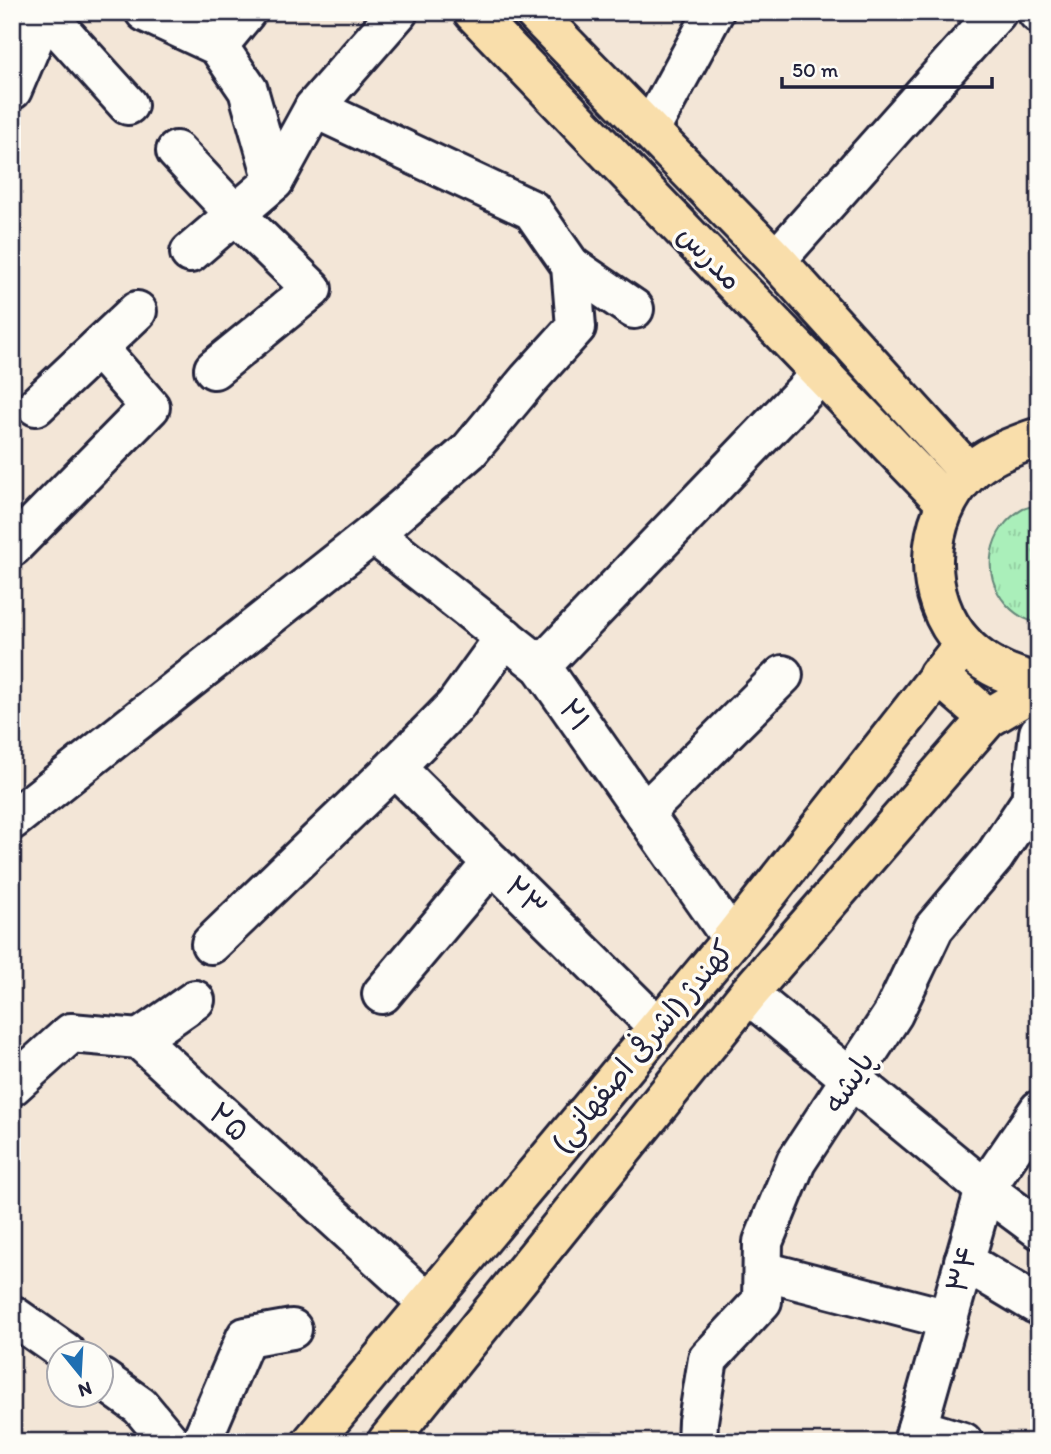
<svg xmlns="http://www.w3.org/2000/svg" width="1051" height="1454" viewBox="0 0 1051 1454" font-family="Itim,'Playpen Sans Arabic',sans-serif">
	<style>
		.grass { fill: url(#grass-tufts); stroke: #66887a; stroke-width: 2 }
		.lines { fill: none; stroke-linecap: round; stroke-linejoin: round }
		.minor-casing { stroke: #22223b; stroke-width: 44 }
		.major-casing { stroke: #22223b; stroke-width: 44 }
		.minor { stroke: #fdfcf7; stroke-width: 38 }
		.major { stroke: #f9deab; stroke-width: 38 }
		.labels { text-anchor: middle; stroke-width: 7; stroke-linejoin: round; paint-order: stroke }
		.street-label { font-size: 30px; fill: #22223b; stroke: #fdfcf7 }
	</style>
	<defs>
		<pattern id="grass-tufts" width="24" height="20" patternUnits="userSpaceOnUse" patternTransform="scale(1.75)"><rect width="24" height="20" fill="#aaefba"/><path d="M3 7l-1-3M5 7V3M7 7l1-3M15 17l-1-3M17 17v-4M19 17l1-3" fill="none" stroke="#92cda1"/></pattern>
	</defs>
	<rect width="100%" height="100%" fill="#f3e6d7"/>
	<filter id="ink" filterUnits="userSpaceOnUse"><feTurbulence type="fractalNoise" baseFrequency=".0143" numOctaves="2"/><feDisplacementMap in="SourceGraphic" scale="14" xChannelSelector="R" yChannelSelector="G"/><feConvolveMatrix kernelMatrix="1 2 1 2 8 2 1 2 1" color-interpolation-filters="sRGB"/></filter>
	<g filter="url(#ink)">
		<path class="grass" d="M 1039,504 L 1039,623 C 1026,621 1015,614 1006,604 C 980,575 988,528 1023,509 C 1028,507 1034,506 1039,504 Z"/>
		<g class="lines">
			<g class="minor-casing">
				<g id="minor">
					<path d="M 145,12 L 218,46 L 248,90 L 274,181"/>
					<path d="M 1037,12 L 1039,14"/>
					<path d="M 45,13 L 128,105"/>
					<path d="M 218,46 L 246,12"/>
					<path d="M 12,90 L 45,12"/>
					<path d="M 650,130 L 714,12"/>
					<path d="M 176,151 L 235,214 L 312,289 L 214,369"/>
					<path d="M 190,253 L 274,181 L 314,108 L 398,12"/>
					<path d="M 776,260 L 997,12"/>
					<path d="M 571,266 L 634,309"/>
					<path d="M 36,406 L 137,311"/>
					<path d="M 373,534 L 541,666 L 732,939"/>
					<path d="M 12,547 L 150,407 L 98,348"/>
					<path d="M 541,666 L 822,373"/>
					<path d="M 395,767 L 658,1027"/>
					<path d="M 644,813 L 783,675"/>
					<path d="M 12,820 L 373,534 L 469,451 L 528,380 L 576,327 L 571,266 L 532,210 L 314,108"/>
					<path d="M 211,944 L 395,767 L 455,706 L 505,637"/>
					<path d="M 382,994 L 492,863"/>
					<path d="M 748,994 L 985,1189 L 1039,1229"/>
					<path d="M 139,1039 L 195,1000"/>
					<path d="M 12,1086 L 71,1033 L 139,1039 L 428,1303"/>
					<path d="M 964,1261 L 1036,1304"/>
					<path d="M 763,1271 L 948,1319"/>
					<path d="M 12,1315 L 65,1352"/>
					<path d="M 102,1379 L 140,1406 L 170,1442"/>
					<path d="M 917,1428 L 963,1442"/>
					<path d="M 201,1442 L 246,1337 L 292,1329"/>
					<path d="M 697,1442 L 698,1421 L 708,1359 L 762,1301 L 763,1242 L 796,1162 L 893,1014 L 934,928 L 994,857 L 1031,801 L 1039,733"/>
					<path d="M 913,1442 L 985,1189 L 1039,1110"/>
				</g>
			</g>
			<g class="major-casing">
				<g id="major">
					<path d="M 473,12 L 946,503"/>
					<path d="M 534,12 L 776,260 L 969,473"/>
					<path d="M 1039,439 L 1033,439 C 1009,448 986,456 968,474 C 923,519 921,598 964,644 C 984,666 1011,677 1039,683"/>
					<path d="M 938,675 L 988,718"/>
					<path d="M 312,1442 L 732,939 L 964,644"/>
					<path d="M 387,1442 L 748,994 L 988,718 L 1039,688"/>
				</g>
			</g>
			<use href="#minor" class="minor"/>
			<use href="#major" class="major"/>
		</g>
	</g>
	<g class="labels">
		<g class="street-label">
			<text transform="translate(710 257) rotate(46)" y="10">مدرس</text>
			<text transform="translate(575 715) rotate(55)" y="10">۲۱</text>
			<text transform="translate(526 897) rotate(45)" y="10">۲۳</text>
			<text transform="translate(642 1046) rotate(-50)" y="10">کهندژ (اشرفی اصفهانی)</text>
			<text transform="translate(849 1082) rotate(-57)" y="10">پایشه</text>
			<text transform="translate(229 1122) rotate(42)" y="10">۲۵</text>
			<text transform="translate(962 1269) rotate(-74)" y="10">۳۴</text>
		</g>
	</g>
	<rect width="1051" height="1454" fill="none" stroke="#fdfcf7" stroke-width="42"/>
	<rect x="21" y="21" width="1009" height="1412" fill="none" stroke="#22223b" stroke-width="2.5" filter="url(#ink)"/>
	<g transform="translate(80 1374) rotate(162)"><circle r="33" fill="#fdfcf7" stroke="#a5a5ac" stroke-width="2"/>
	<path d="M0-5L12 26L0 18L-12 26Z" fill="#1f6fb2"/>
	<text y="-10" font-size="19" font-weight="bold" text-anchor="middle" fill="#22223b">N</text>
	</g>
	<path d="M782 77v10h210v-10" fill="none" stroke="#22223b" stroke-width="3.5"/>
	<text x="792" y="77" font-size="21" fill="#22223b" stroke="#fdfcf7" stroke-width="5" paint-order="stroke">50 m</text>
</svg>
